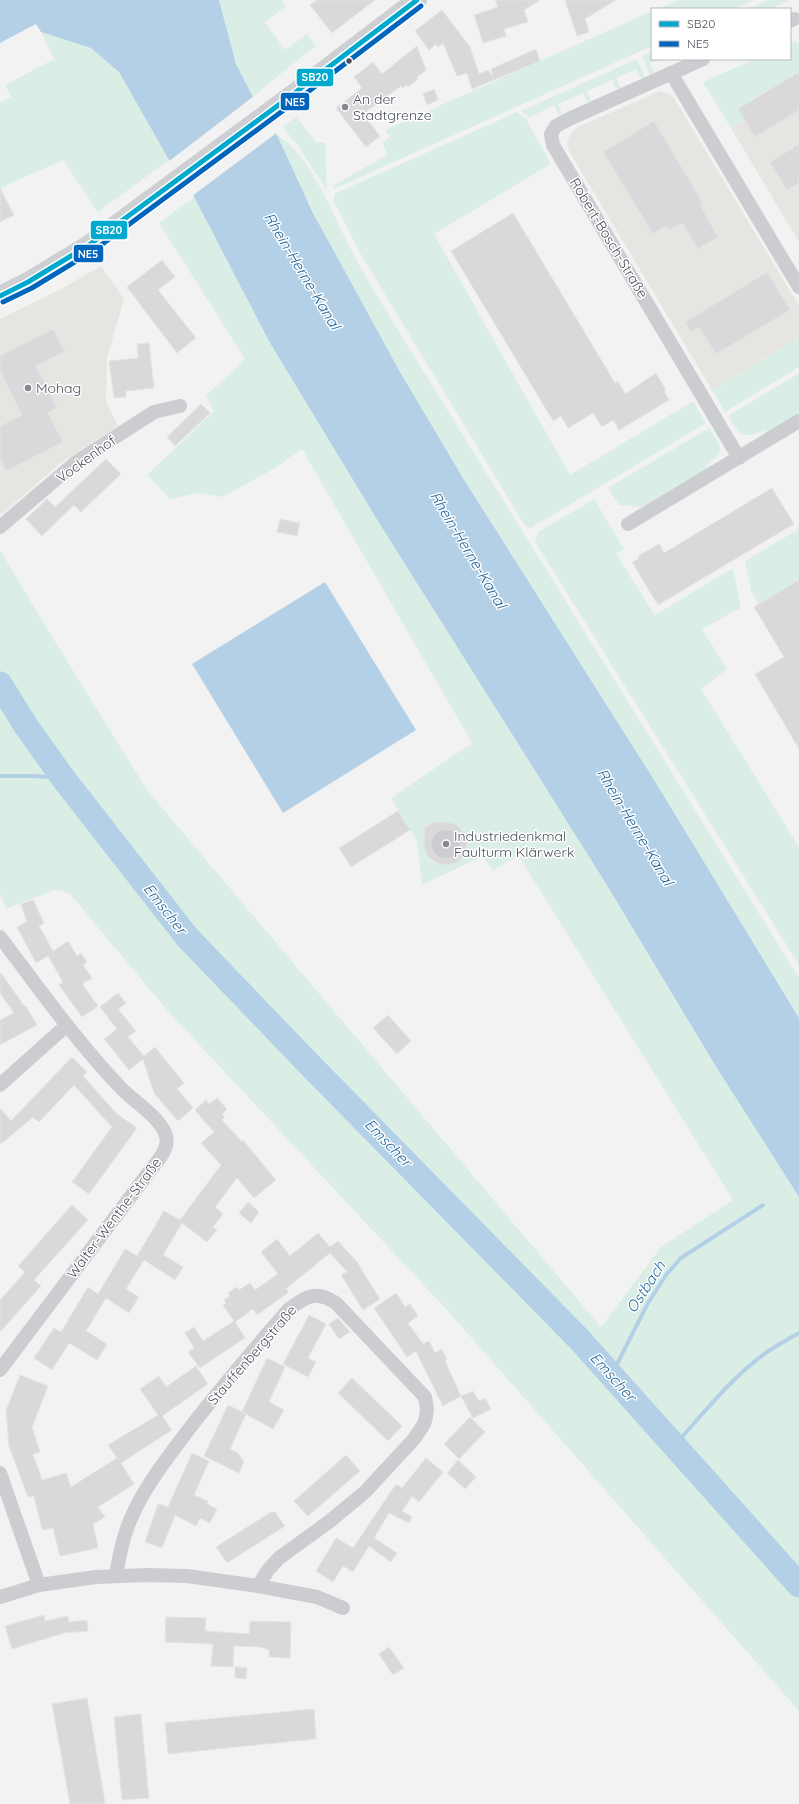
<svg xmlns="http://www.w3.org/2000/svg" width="799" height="1804" viewBox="0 0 799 1804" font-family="Quicksand,sans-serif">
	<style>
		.commercial { fill: #e6e5e1 }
		.green { fill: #daeee6 }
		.water { fill: #b4d0e7 }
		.pier { fill: #f3f2f2 }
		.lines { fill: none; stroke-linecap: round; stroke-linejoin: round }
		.stream { stroke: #b4d0e7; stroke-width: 4 }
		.river { stroke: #b4d0e7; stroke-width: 25 }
		.building { fill: #d9d9db; stroke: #e4e4e5 }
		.street { stroke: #cccdd0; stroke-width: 14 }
		.secondary { stroke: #cecfd2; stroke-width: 20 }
		.bus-1-casing { stroke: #fff; stroke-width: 8 }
		.bus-2-casing { stroke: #fff; stroke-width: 8 }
		.bus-1 { stroke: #00a9ce; stroke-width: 5 }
		.bus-2 { stroke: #0065bd; stroke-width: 5 }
		.bus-dot { fill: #4b505c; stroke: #fff; stroke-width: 1.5 }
		.poi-dot { fill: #868990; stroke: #fff; stroke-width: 1.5 }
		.labels { text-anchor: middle; stroke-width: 3; stroke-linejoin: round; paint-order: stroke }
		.poi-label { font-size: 14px; fill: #4b505c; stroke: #fff; text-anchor: start }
		.street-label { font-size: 14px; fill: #4b505c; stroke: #fff }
		.water-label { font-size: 15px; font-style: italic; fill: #1f659c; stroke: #fff }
		.line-badge { stroke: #fff; stroke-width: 1.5 }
		.badge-label { font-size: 11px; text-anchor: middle; font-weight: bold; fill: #fff }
	</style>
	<rect width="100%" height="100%" fill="#f3f2f2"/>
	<g class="commercial">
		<path d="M 799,72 L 799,242 L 731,128 L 745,119 L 738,109 Z"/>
		<path d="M 660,91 L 670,94 L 674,98 L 799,306 L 799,337 L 712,390 L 568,149 L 567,143 L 570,134 L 578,127 Z"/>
		<path d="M 101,266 L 124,299 L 107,358 L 106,402 L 118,426 L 59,464 L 3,513 L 0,513 L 0,319 L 63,288 Z"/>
	</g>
	<g class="green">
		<path d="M 219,0 L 281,0 L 286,6 L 265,22 L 285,50 L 307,34 L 316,46 L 284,71 L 253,97 L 236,64 Z"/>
		<path d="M 680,0 L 754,0 L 734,9 L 657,9 Z"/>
		<path d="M 768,0 L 791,0 L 775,7 L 775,9 L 748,9 Z"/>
		<path d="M 652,11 L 652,46 L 334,189 L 333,186 L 388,154 L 382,143 L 390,137 L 385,130 Z"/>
		<path d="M 41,32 L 91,48 L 119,72 L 169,160 L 98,212 L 63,160 L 0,188 L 0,103 L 11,97 L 5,85 L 54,59 Z"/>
		<path d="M 796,41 L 799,44 L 799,72 L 738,109 L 745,119 L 731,128 L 703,82 L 755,59 L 790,59 L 790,43 Z"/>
		<path d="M 652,52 L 652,59 L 659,59 L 650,63 L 654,72 L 650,75 L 642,56 Z"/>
		<path d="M 637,59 L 645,77 L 640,78 L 636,69 L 617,78 L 620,88 L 616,89 L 612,80 L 587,91 L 591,100 L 588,102 L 583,93 L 558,104 L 562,113 L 559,115 L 554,106 L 529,117 L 521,111 Z"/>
		<path d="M 517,112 L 526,119 L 551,164 L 434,234 L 570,475 L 693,401 L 706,423 L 531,528 L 525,526 L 360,253 L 334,202 L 334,195 L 336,193 Z"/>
		<path d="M 296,117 L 316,142 L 325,143 L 327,190 L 298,146 L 283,127 Z"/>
		<path d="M 276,134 C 311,154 334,218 353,253 C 369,284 388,313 406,343 L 799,978 L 799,1018 C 721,889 641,760 560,632 C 458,470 355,308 276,134 Z"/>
		<path d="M 194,197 L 270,343 L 381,526 L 605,882 L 715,1065 L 799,1197 L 799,1711 L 447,1310 L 166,1009 L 70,894 L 60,890 L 52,891 L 6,909 L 0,893 L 0,550 L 43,622 L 147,790 L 601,1327 L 661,1247 L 733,1200 L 518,855 L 493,871 L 483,856 L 422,885 L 417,841 L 391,798 L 472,743 L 302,449 L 275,468 L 223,497 L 199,493 L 170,499 L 147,475 L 214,411 L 206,396 L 245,359 L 159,223 Z"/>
		<path d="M 799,337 L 799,367 L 725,412 L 712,390 Z"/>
		<path d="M 799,373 L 799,414 L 768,432 L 766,430 C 742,439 741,438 728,416 Z"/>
		<path d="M 709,428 C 722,449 727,449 706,466 L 707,469 L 642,507 L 619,505 L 608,488 Z"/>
		<path d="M 594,499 L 624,549 L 616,554 L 655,615 L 733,568 L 741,608 L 702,629 L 727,669 L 701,689 L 799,847 L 799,965 L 535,542 L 538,532 Z"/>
		<path d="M 799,529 L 799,580 L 759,604 L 751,592 L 745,561 Z"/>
	</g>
	<g class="water">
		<path d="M 0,0 L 219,0 L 236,64 L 253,97 L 276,133 L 313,213 L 400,372 L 463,478 L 654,780 L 799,1018 L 799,1197 L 715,1065 L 605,882 L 381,526 L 270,343 L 192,193 L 169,160 L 119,72 L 91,48 L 41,32 L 36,24 L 0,43 Z"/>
		<path d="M 325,582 L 416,730 L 283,813 L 192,664 Z"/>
	</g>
	<path class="pier" d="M 254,96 L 278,132 L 192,196 L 168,162 Z"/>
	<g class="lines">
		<g class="stream">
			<path d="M 0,776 L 34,776 L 63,778"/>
			<path d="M 611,1376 L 648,1303 L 666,1275 L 681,1258 L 763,1205"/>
			<path d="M 674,1446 C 704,1413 733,1375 770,1350 C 779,1344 789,1339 799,1333"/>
		</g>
		<path class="river" d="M 0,684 L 26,726 L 63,778 L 187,937 L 307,1062 L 579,1339 L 799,1585"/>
	</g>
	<g class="building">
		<path d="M 317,0 L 375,0 L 332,33 L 310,5 Z"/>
		<path d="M 495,0 L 540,0 L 524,10 L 528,22 L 504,29 L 506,36 L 483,43 L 474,15 L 498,7 Z"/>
		<path d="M 565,0 L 616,0 L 585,19 L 589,32 L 577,36 Z"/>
		<path d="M 442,10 L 470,47 L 479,74 L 488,70 L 493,77 L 491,69 L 536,49 L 540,61 L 472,89 L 467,73 L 457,76 L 443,43 L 438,47 L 436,44 L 429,50 L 415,31 Z"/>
		<path d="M 417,46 L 426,70 L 417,77 L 418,79 L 408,87 L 406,85 L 403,88 L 401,86 L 363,114 L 380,136 L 366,147 L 336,108 L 362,88 L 354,77 L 373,62 L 382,74 Z"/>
		<path d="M 799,72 L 799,110 L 755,137 L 738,109 Z"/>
		<path d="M 434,89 L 438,100 L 427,105 L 423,94 Z"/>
		<path d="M 654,121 L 703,203 L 700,205 L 718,237 L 698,249 L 682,223 L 669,230 L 666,226 L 653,234 L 603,152 Z"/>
		<path d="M 799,144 L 799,183 L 787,190 L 770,162 Z"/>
		<path d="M 0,188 L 14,215 L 0,222 Z"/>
		<path d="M 513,213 L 615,383 L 618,381 L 625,394 L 656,373 L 666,390 L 664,391 L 669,400 L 619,430 L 613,420 L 602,427 L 593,413 L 568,428 L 561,416 L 553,421 L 451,251 Z"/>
		<path d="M 162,260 L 175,277 L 158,290 L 196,338 L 177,353 L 127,287 Z"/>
		<path d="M 767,272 L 790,310 L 716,354 L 699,327 L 691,332 L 685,322 Z"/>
		<path d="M 53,329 L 65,351 L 36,366 L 57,408 L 48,413 L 63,442 L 6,471 L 0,459 L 0,426 L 22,415 L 0,371 L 0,356 Z"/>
		<path d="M 149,343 L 154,388 L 126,391 L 126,397 L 114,398 L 109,361 L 138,358 L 137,344 Z"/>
		<path d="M 201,404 L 210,413 L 175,446 L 167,437 Z"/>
		<path d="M 106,459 L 121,474 L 81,512 L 74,505 L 42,536 L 26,519 L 47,499 L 55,507 Z"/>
		<path d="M 772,488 L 794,524 L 658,605 L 632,562 L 639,559 L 638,556 L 659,544 L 664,553 Z"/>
		<path d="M 280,519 L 300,523 L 297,536 L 277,532 Z"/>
		<path d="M 799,580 L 799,749 L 755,674 L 784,657 L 754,607 Z"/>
		<path d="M 398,811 L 410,830 L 351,867 L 339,848 Z"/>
		<path d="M 434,822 L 451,823 L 457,825 L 466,836 L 467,849 L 460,860 L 454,864 L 441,865 L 429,858 L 426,853 L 424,846 L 425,827 Z"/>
		<path d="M 33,900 L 44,923 L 39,926 L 53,951 L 68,941 L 77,956 L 81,953 L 87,962 L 83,965 L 92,978 L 82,984 L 98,1006 L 82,1017 L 59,985 L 63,982 L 48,956 L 36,963 L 17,927 L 27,922 L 21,904 Z"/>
		<path d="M 0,972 L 25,1007 L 26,1006 L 37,1025 L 0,1045 L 0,1020 L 14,1013 L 0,993 Z"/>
		<path d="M 118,993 L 126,1003 L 118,1009 L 136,1031 L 128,1037 L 144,1056 L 155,1047 L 184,1083 L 177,1089 L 193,1108 L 178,1121 L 154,1093 L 143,1059 L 129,1070 L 104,1039 L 117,1029 L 100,1007 Z"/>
		<path d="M 388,1015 L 411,1041 L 397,1054 L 373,1028 Z"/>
		<path d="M 72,1057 L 87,1072 L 83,1076 L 117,1114 L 137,1128 L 89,1194 L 72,1182 L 112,1127 L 74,1085 L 39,1122 L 33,1117 L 0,1145 L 0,1108 L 11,1121 Z"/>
		<path d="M 217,1098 L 227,1109 L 222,1114 L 225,1117 L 222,1120 L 242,1142 L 243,1140 L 276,1180 L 254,1198 L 237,1178 L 215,1207 L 223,1214 L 213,1227 L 217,1230 L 207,1242 L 182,1223 L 163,1255 L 183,1267 L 175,1280 L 144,1260 L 126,1289 L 139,1297 L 129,1313 L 106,1298 L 86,1331 L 107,1344 L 97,1360 L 69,1343 L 52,1370 L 34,1358 L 54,1328 L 61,1332 L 88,1287 L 98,1294 L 125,1249 L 137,1256 L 164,1211 L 180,1220 L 221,1165 L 201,1143 L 214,1132 L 195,1110 L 206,1100 L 209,1104 Z"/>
		<path d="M 248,1202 L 259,1212 L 251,1223 L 239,1213 Z"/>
		<path d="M 72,1205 L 88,1220 L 34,1280 L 41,1286 L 0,1332 L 0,1300 L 25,1272 L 18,1266 Z"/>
		<path d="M 318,1233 L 330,1247 L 338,1241 L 359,1264 L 358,1264 L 380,1299 L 363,1310 L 341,1275 L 347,1272 L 330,1253 L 286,1289 L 289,1292 L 257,1315 L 253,1309 L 235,1322 L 245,1338 L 200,1368 L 188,1352 L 194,1348 L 185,1333 L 194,1327 L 203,1341 L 234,1321 L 223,1305 L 226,1303 L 224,1300 L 230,1296 L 228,1293 L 237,1287 L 239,1290 L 250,1283 L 255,1290 L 278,1274 L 261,1252 L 277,1239 L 290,1256 Z"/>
		<path d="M 396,1293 L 405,1307 L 410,1304 L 418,1316 L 408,1323 L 423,1344 L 429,1341 L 435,1353 L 442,1349 L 447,1360 L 445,1361 L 461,1396 L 473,1391 L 479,1401 L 485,1398 L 491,1409 L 473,1418 L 461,1396 L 443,1406 L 416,1351 L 407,1357 L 374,1308 Z"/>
		<path d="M 309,1315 L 326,1324 L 308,1358 L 316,1362 L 308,1377 L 283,1364 Z"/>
		<path d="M 338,1318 L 350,1332 L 339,1339 L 329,1324 Z"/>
		<path d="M 267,1358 L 285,1367 L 269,1402 L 284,1410 L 273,1429 L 242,1412 Z"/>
		<path d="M 196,1366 L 208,1384 L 162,1416 L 172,1430 L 121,1463 L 134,1484 L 98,1507 L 105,1517 L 93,1524 L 98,1548 L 60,1556 L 53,1528 L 42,1530 L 34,1496 L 28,1497 L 9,1446 L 6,1410 L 20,1375 L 48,1386 L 32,1427 L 40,1452 L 33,1454 L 42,1480 L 66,1473 L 71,1487 L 117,1458 L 108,1445 L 158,1415 L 140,1389 L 159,1376 L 166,1387 Z"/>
		<path d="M 352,1378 L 402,1426 L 388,1441 L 338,1393 Z"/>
		<path d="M 228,1405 L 246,1414 L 230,1449 L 238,1453 L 244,1462 L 239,1473 L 204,1456 Z"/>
		<path d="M 470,1417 L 485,1432 L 459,1459 L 444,1444 Z"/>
		<path d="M 192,1453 L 209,1461 L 194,1495 L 208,1501 L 207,1504 L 217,1509 L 210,1523 L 200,1518 L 196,1526 L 175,1515 L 162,1548 L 145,1542 L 158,1504 L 168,1507 Z"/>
		<path d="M 346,1455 L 360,1471 L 308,1516 L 294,1501 Z"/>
		<path d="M 426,1458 L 443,1472 L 419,1502 L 412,1496 L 402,1511 L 412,1517 L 409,1523 L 389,1513 L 374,1538 L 397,1553 L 391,1562 L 369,1546 L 353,1572 L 343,1566 L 333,1582 L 316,1571 L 336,1538 L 353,1548 L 396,1484 L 402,1488 Z"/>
		<path d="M 458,1460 L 476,1477 L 465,1489 L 447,1473 Z"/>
		<path d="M 271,1512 L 275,1512 L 285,1526 L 227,1563 L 216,1547 Z"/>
		<path d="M 44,1615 L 45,1621 L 68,1616 L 69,1622 L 87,1620 L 88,1631 L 64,1633 L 12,1649 L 5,1626 Z"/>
		<path d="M 166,1617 L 206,1618 L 205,1631 L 249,1634 L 250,1621 L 291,1622 L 290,1658 L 269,1657 L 269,1650 L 260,1647 L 234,1646 L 233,1667 L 211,1666 L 213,1644 L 165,1642 Z"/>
		<path d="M 389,1647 L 404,1668 L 393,1675 L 379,1654 Z"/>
		<path d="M 235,1667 L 247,1668 L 246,1679 L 235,1678 Z"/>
		<path d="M 87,1698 L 105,1802 L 104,1804 L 70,1804 L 52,1704 Z"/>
		<path d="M 314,1709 L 316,1739 L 168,1754 L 165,1723 Z"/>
		<path d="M 141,1714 L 149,1798 L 122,1800 L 114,1717 Z"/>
	</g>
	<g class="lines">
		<g class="street">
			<path d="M 790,21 L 794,19"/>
			<path d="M 703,59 L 569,119 L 556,126 L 551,134 L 553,145 L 739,458"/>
			<path d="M 671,73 L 799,287"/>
			<path d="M 628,524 L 799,421"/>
			<path d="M 0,527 L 75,463 L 154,412 L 180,406"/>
			<circle cx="446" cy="844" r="7"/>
			<path d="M 0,937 C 39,988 76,1041 120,1087 C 133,1101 158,1116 165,1133 C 171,1146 160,1158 152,1168 L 0,1370"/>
			<path d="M 0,1085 L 67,1025"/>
			<path d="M 0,1473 L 39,1585"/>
			<path d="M 116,1575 C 119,1558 122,1540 129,1523 C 141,1493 161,1466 180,1441 C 214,1395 251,1353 288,1310 C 306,1296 316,1290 336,1303 L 425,1397 L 427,1409 L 426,1417 L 424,1424 L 414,1439 L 365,1492 L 330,1521 L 279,1558 L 268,1570 L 258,1586"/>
			<path d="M 0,1597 L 39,1585 L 96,1577 L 147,1575 L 187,1576 L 258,1586 L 317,1597 L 343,1608"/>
		</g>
		<path class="secondary" d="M 0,296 L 28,282 L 89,245 L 288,98 L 417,0"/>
		<g class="bus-1-casing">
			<path id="bus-1" d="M 0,296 L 28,282 L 89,245 L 288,98 L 417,0"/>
		</g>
		<g class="bus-2-casing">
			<path id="bus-2" d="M 3,302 L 32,288 L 93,251 L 292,104 L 421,6"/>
		</g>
		<use href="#bus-1" class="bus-1"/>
		<use href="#bus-2" class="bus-2"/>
	</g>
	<circle class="bus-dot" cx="349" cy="61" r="3.5"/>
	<g class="poi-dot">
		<circle cx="345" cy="107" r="4"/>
		<circle cx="28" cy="388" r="4"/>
		<circle cx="446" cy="844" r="4"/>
	</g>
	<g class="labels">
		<g class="poi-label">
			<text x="353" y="104">An der<tspan x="353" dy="16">Stadtgrenze</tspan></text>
			<text x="36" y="393">Mohag</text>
			<text x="454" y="841">Industriedenkmal<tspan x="454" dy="16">Faulturm Klärwerk</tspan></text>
		</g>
		<g class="street-label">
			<text transform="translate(609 238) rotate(59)" y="5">Robert-Bosch-Straße</text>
			<text transform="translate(86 459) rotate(-36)" y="5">Vockenhof</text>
			<text transform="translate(114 1218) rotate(-53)" y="5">Walter-Wenthe-Straße</text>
			<text transform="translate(252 1355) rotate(-49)" y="5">Stauffenbergstraße</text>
		</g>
		<g class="water-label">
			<text transform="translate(302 271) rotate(59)" y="5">Rhein-Herne-Kanal</text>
			<text transform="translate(468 550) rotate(59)" y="5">Rhein-Herne-Kanal</text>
			<text transform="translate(635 827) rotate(59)" y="5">Rhein-Herne-Kanal</text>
			<text transform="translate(165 909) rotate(52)" y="5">Emscher</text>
			<text transform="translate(388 1143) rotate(46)" y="5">Emscher</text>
			<text transform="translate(646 1287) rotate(-57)" y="5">Ostbach</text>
			<text transform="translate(613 1377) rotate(48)" y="5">Emscher</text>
		</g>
	</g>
	<g class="line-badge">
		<rect x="296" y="68" width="38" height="19" rx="4" fill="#00a9ce"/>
		<rect x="280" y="92" width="30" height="19" rx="4" fill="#0065bd"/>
		<rect x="90" y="220" width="38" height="20" rx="4" fill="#00a9ce"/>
		<rect x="73" y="244" width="31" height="19" rx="4" fill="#0065bd"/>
	</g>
	<g class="badge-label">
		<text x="315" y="81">SB20</text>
		<text x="295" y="106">NE5</text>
		<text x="109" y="234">SB20</text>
		<text x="88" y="258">NE5</text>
	</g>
	<rect x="651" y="8" width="140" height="52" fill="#ffffff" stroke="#b7b9be"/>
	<rect x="659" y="21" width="20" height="6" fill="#00a9ce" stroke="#b7b9be"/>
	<text x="687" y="28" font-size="12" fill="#4b505c">SB20</text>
	<rect x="659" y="41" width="20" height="6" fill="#0065bd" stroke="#b7b9be"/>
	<text x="687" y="48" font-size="12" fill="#4b505c">NE5</text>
</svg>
